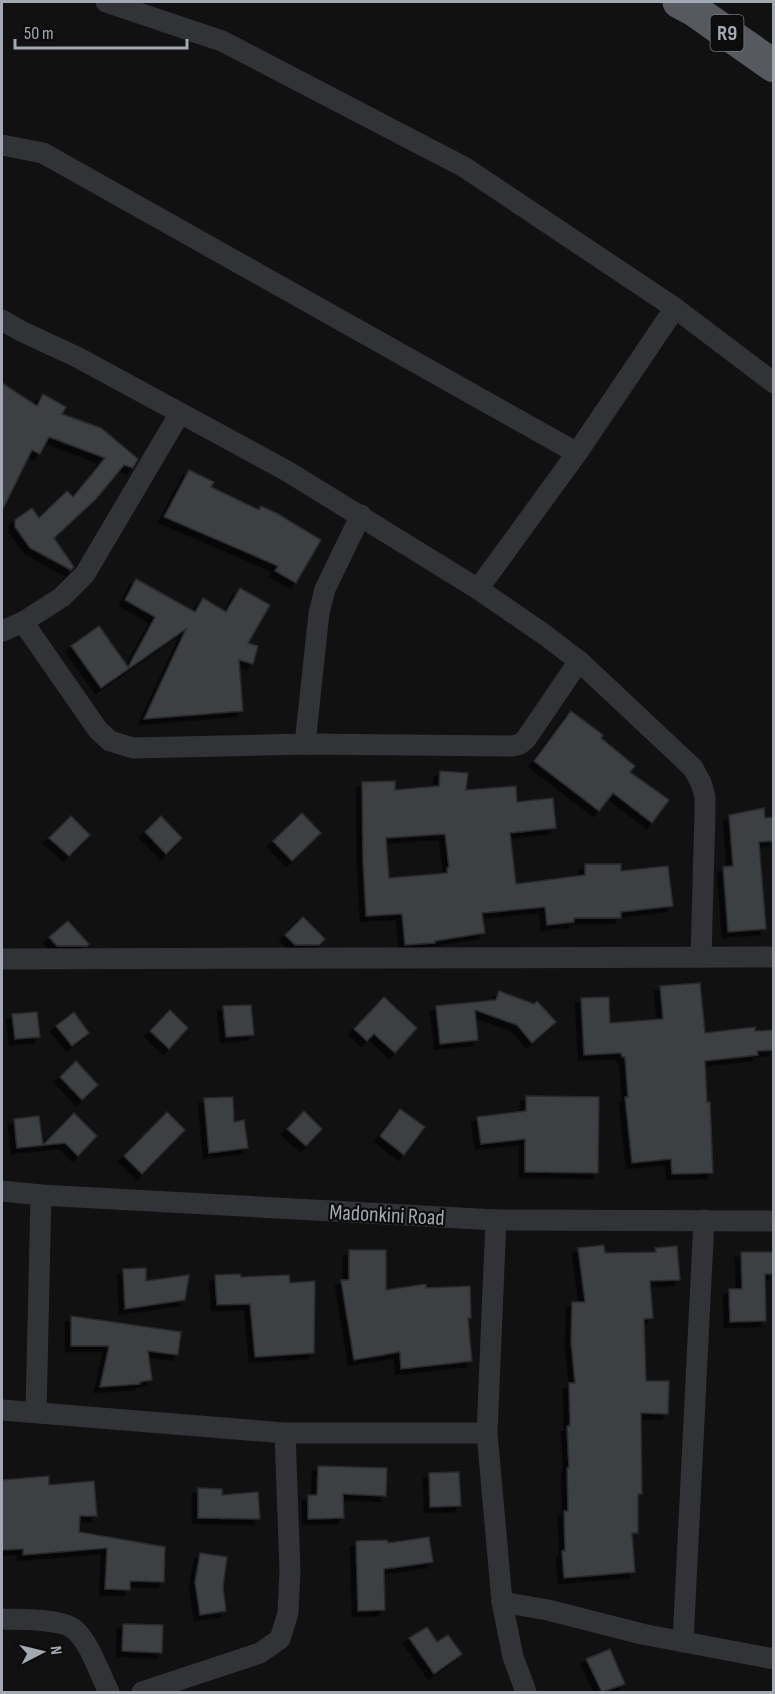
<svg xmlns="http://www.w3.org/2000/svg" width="775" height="1694" viewBox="0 0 775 1694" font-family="'Sofia Sans Condensed',sans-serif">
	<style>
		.building { fill: #3d3f42; stroke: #2b2b2e; stroke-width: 1.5; fill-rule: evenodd; filter: url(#shadow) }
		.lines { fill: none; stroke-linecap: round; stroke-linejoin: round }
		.minor { stroke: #323337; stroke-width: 21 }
		.trunk { stroke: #565a5f; stroke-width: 33 }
		.labels { text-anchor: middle; stroke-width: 4.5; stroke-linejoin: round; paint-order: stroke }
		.shield { fill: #0c0c0d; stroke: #757a81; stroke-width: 1.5 }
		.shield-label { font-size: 21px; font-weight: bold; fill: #a2a9b3 }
		.street-label { font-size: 22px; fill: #a2a9b3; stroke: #0c0c0d }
	</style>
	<defs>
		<filter id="shadow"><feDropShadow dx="-5.5" dy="5.5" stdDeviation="0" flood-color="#0009"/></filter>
	</defs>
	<rect width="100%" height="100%" fill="#111112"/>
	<g class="building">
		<path d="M 2,383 L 37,406 L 43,394 L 66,407 L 62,414 L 101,428 L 138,459 L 133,468 L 124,465 L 96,499 L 54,538 L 74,567 L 71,570 L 30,548 L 15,527 L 15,520 L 32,508 L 39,518 L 67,491 L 73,497 L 105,458 L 49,437 L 40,454 L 32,450 L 2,511 Z"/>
		<path d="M 189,470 L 214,482 L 211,487 L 259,510 L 261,506 L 278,514 L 321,540 L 296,583 L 275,571 L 278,566 L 164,517 Z"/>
		<path d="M 136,579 L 195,612 L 203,598 L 226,612 L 240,588 L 270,605 L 248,643 L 258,646 L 253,664 L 239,660 L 243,711 L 144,719 L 186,629 L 101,688 L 71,646 L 99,626 L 128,667 L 155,617 L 125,600 Z"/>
		<path d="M 571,711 L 603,735 L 601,738 L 635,766 L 630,772 L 669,800 L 652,823 L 613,793 L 599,811 L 534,761 Z"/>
		<path d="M 440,771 L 468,773 L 466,790 L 516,786 L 517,802 L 553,798 L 556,828 L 510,833 L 516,884 L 585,875 L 585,864 L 621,864 L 621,871 L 668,866 L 673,906 L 621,912 L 621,918 L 574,918 L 574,922 L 547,925 L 545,907 L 482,913 L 485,933 L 435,941 L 435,943 L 405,945 L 402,914 L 366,916 L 363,861 L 362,782 L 395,781 L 395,790 L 439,786 ZM 445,834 L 449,867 L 447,868 L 447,873 L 389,878 L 386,838 Z"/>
		<path d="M 764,808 L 765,818 L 773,817 L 774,828 L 774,841 L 759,842 L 766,929 L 728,932 L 723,867 L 733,866 L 729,815 Z"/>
		<path d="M 302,813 L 321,833 L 292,861 L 273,841 Z"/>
		<path d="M 71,816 L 90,835 L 69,856 L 49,838 Z"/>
		<path d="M 161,816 L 182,838 L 166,854 L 145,832 Z"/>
		<path d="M 303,917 L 325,939 L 319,945 L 295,945 L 285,935 Z"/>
		<path d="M 68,921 L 89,944 L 87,946 L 57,946 L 49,937 Z"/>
		<path d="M 700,983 L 705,1033 L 755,1027 L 755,1031 L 774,1030 L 774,1050 L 757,1051 L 758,1055 L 705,1061 L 707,1102 L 710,1102 L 713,1173 L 672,1174 L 671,1159 L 632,1163 L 625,1097 L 628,1097 L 625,1057 L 622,1057 L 621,1053 L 584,1055 L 581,998 L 609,997 L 610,1023 L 663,1019 L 660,986 Z"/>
		<path d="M 499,991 L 534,1004 L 537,1001 L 556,1022 L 532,1043 L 517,1025 L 475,1010 L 478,1040 L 440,1044 L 436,1006 L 496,1000 Z"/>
		<path d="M 384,997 L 417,1028 L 395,1053 L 374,1034 L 367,1041 L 354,1029 Z"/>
		<path d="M 251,1005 L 254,1035 L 226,1037 L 223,1006 Z"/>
		<path d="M 170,1010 L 188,1028 L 169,1049 L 150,1031 Z"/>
		<path d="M 37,1012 L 40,1037 L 15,1039 L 12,1014 Z"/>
		<path d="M 74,1012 L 89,1033 L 72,1046 L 56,1026 Z"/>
		<path d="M 76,1061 L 98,1085 L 82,1100 L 60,1077 Z"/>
		<path d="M 526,1096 L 599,1097 L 598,1173 L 525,1172 L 525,1139 L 481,1144 L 477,1117 L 526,1111 Z"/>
		<path d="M 233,1097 L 234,1122 L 244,1120 L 248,1148 L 209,1153 L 204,1098 Z"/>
		<path d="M 400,1109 L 425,1127 L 404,1155 L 380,1136 Z"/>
		<path d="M 304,1111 L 322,1129 L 306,1146 L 287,1129 Z"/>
		<path d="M 167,1112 L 185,1130 L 142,1174 L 124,1156 Z"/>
		<path d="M 74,1113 L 97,1136 L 78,1156 L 65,1143 L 17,1148 L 14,1119 L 39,1116 L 43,1145 Z"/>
		<path d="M 604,1245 L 605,1253 L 656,1252 L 655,1248 L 677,1246 L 680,1280 L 650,1281 L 653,1318 L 644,1319 L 646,1381 L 669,1381 L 668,1414 L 641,1413 L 642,1494 L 638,1494 L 638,1533 L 632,1533 L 635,1572 L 564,1578 L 562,1551 L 565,1551 L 564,1511 L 568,1511 L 567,1468 L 569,1468 L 567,1426 L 570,1426 L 569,1383 L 575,1383 L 571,1342 L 572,1302 L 585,1302 L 578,1248 Z"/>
		<path d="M 349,1250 L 386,1250 L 386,1290 L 426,1284 L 426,1288 L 470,1286 L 471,1318 L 468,1318 L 472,1361 L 401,1369 L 400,1352 L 354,1360 L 341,1280 L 349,1280 Z"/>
		<path d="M 741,1252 L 774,1252 L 774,1274 L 765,1274 L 766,1321 L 730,1322 L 729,1289 L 742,1289 Z"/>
		<path d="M 146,1268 L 146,1281 L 189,1275 L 185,1300 L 125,1309 L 123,1269 Z"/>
		<path d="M 240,1274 L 241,1277 L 289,1275 L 290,1283 L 315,1281 L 314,1353 L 255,1357 L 250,1304 L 217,1305 L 215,1275 Z"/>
		<path d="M 71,1316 L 181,1332 L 178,1355 L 148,1351 L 152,1380 L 140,1382 L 140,1384 L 100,1387 L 109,1346 L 71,1346 Z"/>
		<path d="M 318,1466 L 387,1468 L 386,1496 L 343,1494 L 344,1518 L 308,1519 L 308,1495 L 317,1495 Z"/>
		<path d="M 459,1472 L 461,1506 L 430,1507 L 429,1473 Z"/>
		<path d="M 49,1476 L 49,1485 L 94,1481 L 97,1516 L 80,1516 L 79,1532 L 165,1547 L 164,1582 L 130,1581 L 130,1590 L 105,1589 L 107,1548 L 23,1555 L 23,1549 L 2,1550 L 2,1480 Z"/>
		<path d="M 198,1488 L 222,1489 L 222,1495 L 258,1492 L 260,1519 L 198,1518 Z"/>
		<path d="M 429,1537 L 433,1562 L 384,1569 L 385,1610 L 358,1611 L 356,1541 L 387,1540 L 388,1543 Z"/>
		<path d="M 200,1553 L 227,1557 L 223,1587 L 226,1611 L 200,1615 L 195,1582 Z"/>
		<path d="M 123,1624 L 163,1625 L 162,1653 L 122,1651 Z"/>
		<path d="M 427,1627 L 437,1642 L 448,1635 L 462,1654 L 434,1674 L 409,1638 Z"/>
		<path d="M 610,1649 L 625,1684 L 602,1692 L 586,1659 Z"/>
	</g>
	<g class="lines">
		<g class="minor">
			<path d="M 106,2 L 222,41 L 464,167 L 675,308 L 774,383"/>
			<path d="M 2,145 L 43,153 L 577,453"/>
			<path d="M 2,320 L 21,331 L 77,357 L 287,471 L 478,589 L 545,635 L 579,661 L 693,768 L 701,783 L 705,797 L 705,813 L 701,957"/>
			<path d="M 478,589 L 577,453 L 675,308"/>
			<path d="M 23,622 L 98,730 L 110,741 L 133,748 L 305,744 L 512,746 L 520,744 L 526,739 L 579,661"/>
			<path d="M 2,631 L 23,622 L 62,597 L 85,574 L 180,413"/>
			<path d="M 305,744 L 319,613 L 325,589 L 361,515"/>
			<path d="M 2,959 L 774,957"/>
			<path d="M 2,1191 L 41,1195 L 496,1220 L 774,1221"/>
			<path d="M 496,1220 L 487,1433 L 502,1602 L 513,1657 L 526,1692"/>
			<path d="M 2,1410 L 285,1433 L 487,1433"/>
			<path d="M 36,1412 L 41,1195"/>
			<path d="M 502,1602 L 548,1610 L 642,1634 L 774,1659"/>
			<path d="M 2,1619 C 20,1620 62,1618 75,1630 C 90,1643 100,1675 109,1692"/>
			<path d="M 683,1642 L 704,1220"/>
			<path d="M 142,1692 L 260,1653 L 280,1639 L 288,1613 L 290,1571 L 285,1433"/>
		</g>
		<path class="trunk" d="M 679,2 L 694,10 L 774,66"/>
	</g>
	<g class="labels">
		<rect class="shield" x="710.5" y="15" width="33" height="36" rx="4.5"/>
		<g class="shield-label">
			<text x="727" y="40">R9</text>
		</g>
		<g class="street-label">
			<text transform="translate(387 1214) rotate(3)" y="8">Madonkini Road</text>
		</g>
	</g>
	<rect width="775" height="1694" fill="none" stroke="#a2a9b3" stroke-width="6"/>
	<g transform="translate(42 1652) rotate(83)" stroke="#0c0c0d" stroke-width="4.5" paint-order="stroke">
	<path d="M0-4.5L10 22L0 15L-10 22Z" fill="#a2a9b3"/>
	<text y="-9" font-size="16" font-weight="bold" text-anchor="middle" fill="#a2a9b3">N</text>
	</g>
	<path d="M15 39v9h172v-9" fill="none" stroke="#a2a9b3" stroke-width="3"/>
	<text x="24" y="39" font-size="18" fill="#a2a9b3" stroke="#0c0c0d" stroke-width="4.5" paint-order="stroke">50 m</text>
</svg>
